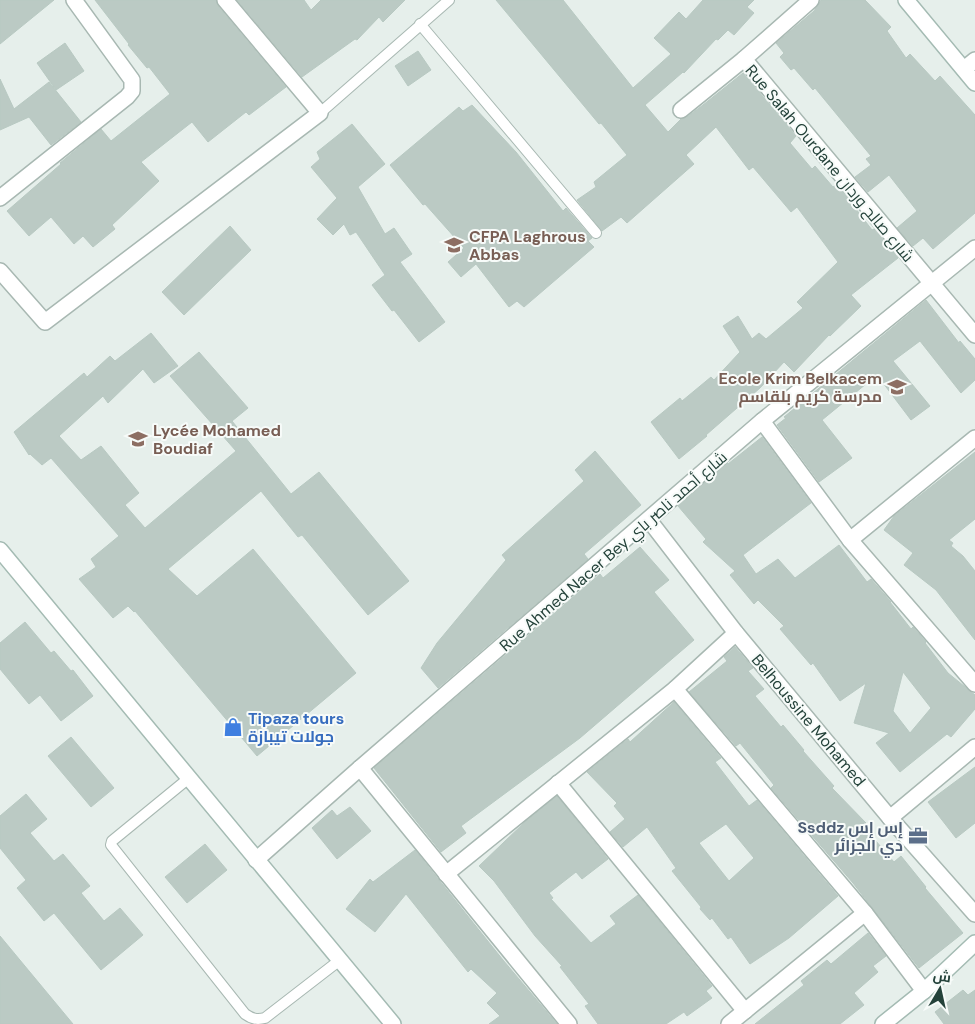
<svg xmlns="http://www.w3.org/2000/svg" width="975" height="1024" viewBox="0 0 975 1024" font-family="'DM Sans',Cairo,sans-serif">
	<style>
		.building { fill: #bbcac4; stroke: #b8c9c2; fill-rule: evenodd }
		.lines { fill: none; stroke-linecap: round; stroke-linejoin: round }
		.lane-casing { stroke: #a8b8b2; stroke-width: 12 }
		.street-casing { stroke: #a8b8b2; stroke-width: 18 }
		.secondary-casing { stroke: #a4bbb3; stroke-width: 18 }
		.lane { stroke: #fff; stroke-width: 10 }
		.street { stroke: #fff; stroke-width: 15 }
		.secondary { stroke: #fff; stroke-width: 15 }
		.labels { text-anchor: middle; stroke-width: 4; stroke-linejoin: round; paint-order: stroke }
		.street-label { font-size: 16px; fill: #24423a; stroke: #f7fbf9 }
		.education-label { font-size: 16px; font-weight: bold; fill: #785e54; stroke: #f7fbf9; text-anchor: start }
		.shop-label { font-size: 16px; font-weight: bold; fill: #366cbe; stroke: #f7fbf9; text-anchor: start }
		.service-label { font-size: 16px; font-weight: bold; fill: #4e5e75; stroke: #f7fbf9; text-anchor: end }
	</style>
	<rect width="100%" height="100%" fill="#e6efeb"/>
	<g class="building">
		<path d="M 0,0 L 54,0 L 0,44 Z"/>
		<path d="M 95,0 L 216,0 L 218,6 L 286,87 L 249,115 L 246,112 L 208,142 L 192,122 L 141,162 L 159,181 L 112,225 L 115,229 L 93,247 L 83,236 L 74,244 L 51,217 L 29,236 L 7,211 L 61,164 L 60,163 L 101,129 L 111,141 L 170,94 L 149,67 L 147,68 L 128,45 L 129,44 Z"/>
		<path d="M 237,0 L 304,0 L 311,10 L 321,0 L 405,0 L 383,22 L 379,17 L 357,40 L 355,39 L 302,77 Z"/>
		<path d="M 496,0 L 563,0 L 633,88 L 671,54 L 654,38 L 679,12 L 686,19 L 703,0 L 754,0 L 747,7 L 754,13 L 734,35 L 728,30 L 718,40 L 716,39 L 684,73 L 683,72 L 645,105 L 668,132 L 681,119 L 687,117 L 703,105 L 743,73 L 796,136 L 790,143 L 812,169 L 815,166 L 833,187 L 836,185 L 840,188 L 872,230 L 874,229 L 898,258 L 851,295 L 861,306 L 830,336 L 829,335 L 794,372 L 784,362 L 760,388 L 706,435 L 707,436 L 679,459 L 651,422 L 680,398 L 682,401 L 711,377 L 714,380 L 740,352 L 723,326 L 738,316 L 752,339 L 759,333 L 766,339 L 803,308 L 797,302 L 838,262 L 797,207 L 791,212 L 753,167 L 749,170 L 716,127 L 686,155 L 694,164 L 627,223 L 621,217 L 602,231 L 577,200 L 596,187 L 594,182 L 627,155 L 601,123 L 599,124 Z"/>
		<path d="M 821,0 L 865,0 L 891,27 L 887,31 L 906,58 L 910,54 L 935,81 L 940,76 L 975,115 L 975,213 L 933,249 L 923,238 L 913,246 L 897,228 L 917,211 L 889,175 L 868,192 L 855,177 L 871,165 L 866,159 L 871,156 L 815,88 L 813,90 L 794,68 L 791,70 L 780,57 L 784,53 L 776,43 L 814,11 Z"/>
		<path d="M 65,43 L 84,71 L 56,90 L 37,63 Z"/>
		<path d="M 418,51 L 431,70 L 408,86 L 395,66 Z"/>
		<path d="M 0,79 L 14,109 L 49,82 L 81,122 L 51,145 L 29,117 L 0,130 Z"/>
		<path d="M 472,105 L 516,152 L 563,211 L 566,208 L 592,238 L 588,241 L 594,247 L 524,307 L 517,301 L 509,307 L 476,264 L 461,277 L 448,262 L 464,248 L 425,204 L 423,205 L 390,165 L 459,107 L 463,111 Z"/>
		<path d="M 352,124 L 385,164 L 358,187 L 385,234 L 394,228 L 412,254 L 400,262 L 445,322 L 419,342 L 394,310 L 392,311 L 372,285 L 385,275 L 356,232 L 350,235 L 344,224 L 333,235 L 317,219 L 337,198 L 311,167 L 320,159 L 317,152 Z"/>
		<path d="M 230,226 L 251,250 L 184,315 L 162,292 Z"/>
		<path d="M 926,300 L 959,343 L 960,341 L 975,359 L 975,380 L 961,393 L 920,341 L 893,361 L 930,406 L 911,420 L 877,375 L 822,420 L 852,458 L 819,482 L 777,425 L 786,418 L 784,417 Z"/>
		<path d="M 151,333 L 178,366 L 154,383 L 143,369 L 108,403 L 103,396 L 59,436 L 81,460 L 101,446 L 139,493 L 125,505 L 145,528 L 236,451 L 170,376 L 199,352 L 248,408 L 232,421 L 291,494 L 319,472 L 409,581 L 368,615 L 302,535 L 298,537 L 261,491 L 168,569 L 197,596 L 253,549 L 356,673 L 257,756 L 135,611 L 134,612 L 128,606 L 113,618 L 79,579 L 96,567 L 91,559 L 119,536 L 51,458 L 42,465 L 30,454 L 29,455 L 14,432 L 84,373 L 87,377 L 110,356 L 115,361 Z"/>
		<path d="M 762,437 L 811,503 L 743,555 L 756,574 L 778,559 L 795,578 L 839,545 L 867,582 L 871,579 L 891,602 L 890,602 L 911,629 L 913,627 L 926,642 L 925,643 L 948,673 L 975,695 L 975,709 L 951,737 L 947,734 L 900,772 L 876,743 L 889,733 L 854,723 L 866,683 L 840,701 L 813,663 L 811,665 L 780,629 L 784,626 L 758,600 L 754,604 L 730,575 L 735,571 L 703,542 L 706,539 L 678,506 L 727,463 L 728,464 ZM 903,672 L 931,708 L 910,733 L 893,711 Z"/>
		<path d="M 595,451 L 641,505 L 584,554 L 588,559 L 438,688 L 421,668 L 437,643 L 506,560 L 502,555 L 584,481 L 575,470 Z"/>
		<path d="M 975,452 L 975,519 L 949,540 L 953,543 L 951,546 L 963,556 L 975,571 L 975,640 L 936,590 L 904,565 L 913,553 L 884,530 L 894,516 Z"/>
		<path d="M 640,547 L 669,580 L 654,592 L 694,640 L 580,738 L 461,826 L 466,833 L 441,852 L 374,768 L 600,574 L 603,578 Z"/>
		<path d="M 25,622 L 51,653 L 54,651 L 71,671 L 73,670 L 93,696 L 61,721 L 40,695 L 29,704 L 0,669 L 0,643 Z"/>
		<path d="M 735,647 L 753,668 L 748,671 L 764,689 L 755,696 L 781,727 L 783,725 L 804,750 L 803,751 L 834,786 L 832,788 L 866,823 L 863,826 L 894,862 L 901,856 L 926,887 L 925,888 L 963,933 L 919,968 L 853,883 L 771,788 L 774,785 L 740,743 L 736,746 L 689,692 L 727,661 L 724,657 Z"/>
		<path d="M 674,702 L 721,758 L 715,762 L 749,806 L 757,800 L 838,896 L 789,938 L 750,964 L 731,937 L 728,939 L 712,918 L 710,920 L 700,909 L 701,907 L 672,871 L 676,868 L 647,827 L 623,847 L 610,832 L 625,819 L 614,806 L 617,803 L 587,772 L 628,739 L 630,742 ZM 726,824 L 754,858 L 729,881 L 699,843 Z"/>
		<path d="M 71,737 L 114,788 L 91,807 L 48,756 Z"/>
		<path d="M 975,767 L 975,823 L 956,838 L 928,802 Z"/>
		<path d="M 26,794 L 47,819 L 30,833 L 54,861 L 63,854 L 90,886 L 81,893 L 104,921 L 120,908 L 143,935 L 101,970 L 54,913 L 44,921 L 17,888 L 26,880 L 0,848 L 0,816 Z"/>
		<path d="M 557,796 L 608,859 L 582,879 L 576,872 L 549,893 L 553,898 L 551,899 L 591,943 L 616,924 L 610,916 L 638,895 L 712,986 L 706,991 L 712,998 L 687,1016 L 684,1012 L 666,1024 L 598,1024 L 585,1006 L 589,1004 L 560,967 L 562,966 L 535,936 L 494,881 L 479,866 L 526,821 Z"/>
		<path d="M 350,807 L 371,831 L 337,859 L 312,828 L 332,810 L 337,816 Z"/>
		<path d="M 205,844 L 227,870 L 187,903 L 165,877 Z"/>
		<path d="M 415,850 L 503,960 L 557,1024 L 489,1024 L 500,1016 L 487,1003 L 497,993 L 471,969 L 468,972 L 406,894 L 375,932 L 346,909 L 370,879 L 373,882 Z"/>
		<path d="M 868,933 L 886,956 L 873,966 L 878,972 L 854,993 L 864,1005 L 840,1024 L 755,1024 L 804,985 L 801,981 L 827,960 L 831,964 Z"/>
		<path d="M 0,936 L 73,1024 L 0,1024 Z"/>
		<path d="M 963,990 L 968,995 L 975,990 L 975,1024 L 944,1024 L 935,1012 Z"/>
	</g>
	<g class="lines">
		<g class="lane-casing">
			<g id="lane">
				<path d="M 420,24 L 596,233"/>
				<path d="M 320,113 L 449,0"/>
				<path d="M 189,778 L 112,841 L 111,845 L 245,1014 C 252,1019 257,1020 265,1018 L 340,960"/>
			</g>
		</g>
		<g class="street-casing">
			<g id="street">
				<path d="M 811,0 L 744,59 L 975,335"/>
				<path d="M 964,69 L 975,60"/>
				<path d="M 681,110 L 744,59"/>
				<path d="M 0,198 L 127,97 L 132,91 L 132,80 L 74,0"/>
				<path d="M 0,271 L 45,322 L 320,113 L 225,0"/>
				<path d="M 762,421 L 850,540 L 975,684"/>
				<path d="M 649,520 L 736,633 L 890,818 L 975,914"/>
				<path d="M 850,540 L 975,438"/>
				<path d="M 675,689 L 865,913 L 924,991"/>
				<path d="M 360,768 L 569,1024"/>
				<path d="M 558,783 L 745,1011"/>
				<path d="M 890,818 L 975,747"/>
				<path d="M 256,860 L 360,768 L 762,421 L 975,248"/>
				<path d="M 446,874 L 675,689 L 736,633"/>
				<path d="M 729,1024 L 865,913"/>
			</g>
		</g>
		<g class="secondary-casing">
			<g id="secondary">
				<path d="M 906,0 L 975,83"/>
				<path d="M 0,550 L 393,1024"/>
				<path d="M 883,1024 L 924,991 L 975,943"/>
			</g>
		</g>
		<use href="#lane" class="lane"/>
		<use href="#street" class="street"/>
		<use href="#secondary" class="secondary"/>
	</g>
	<defs>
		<g id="university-bare" transform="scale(1.5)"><path d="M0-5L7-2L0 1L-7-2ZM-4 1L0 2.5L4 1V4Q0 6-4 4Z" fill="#8d6e63" stroke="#f7fbf9" stroke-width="2.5" paint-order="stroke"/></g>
		<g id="school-bare" transform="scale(1.5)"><path d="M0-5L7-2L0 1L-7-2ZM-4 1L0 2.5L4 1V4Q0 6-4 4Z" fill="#8d6e63" stroke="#f7fbf9" stroke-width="2.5" paint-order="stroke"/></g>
		<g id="shop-bare" transform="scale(1.5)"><path d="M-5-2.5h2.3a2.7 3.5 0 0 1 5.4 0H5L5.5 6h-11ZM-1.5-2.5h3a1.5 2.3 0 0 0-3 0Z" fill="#3f7fe0" stroke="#f7fbf9" stroke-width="2.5" paint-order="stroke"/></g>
		<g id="office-bare" transform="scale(1.5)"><path d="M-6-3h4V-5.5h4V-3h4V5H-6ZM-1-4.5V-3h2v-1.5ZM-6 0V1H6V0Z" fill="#5c6f8a" stroke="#f7fbf9" stroke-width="2.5" paint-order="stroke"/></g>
	</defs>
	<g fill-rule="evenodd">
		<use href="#university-bare" x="454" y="245"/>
		<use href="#school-bare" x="897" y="387"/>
		<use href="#school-bare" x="138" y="439"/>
		<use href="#shop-bare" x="233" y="727"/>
		<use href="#office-bare" x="918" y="836"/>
	</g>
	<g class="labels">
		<g class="street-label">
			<text transform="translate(830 163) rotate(50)" y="6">Rue Salah Ourdane شارع صالح وردان</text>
			<text transform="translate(613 551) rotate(-41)" y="6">Rue Ahmed Nacer Bey شارع أحمد ناصر باي</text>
			<text transform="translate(809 720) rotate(50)" y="6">Belhoussine Mohamed</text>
		</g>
		<g class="education-label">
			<text x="469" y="242">CFPA Laghrous<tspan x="469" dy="18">Abbas</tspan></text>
			<text x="882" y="384" text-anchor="end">Ecole Krim Belkacem<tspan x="882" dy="18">مدرسة كريم بلقاسم</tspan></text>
			<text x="153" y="436">Lycée Mohamed<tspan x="153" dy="18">Boudiaf</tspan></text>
		</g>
		<g class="shop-label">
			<text x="248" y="724">Tipaza tours<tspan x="248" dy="18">جولات تيبازة</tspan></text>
		</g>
		<g class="service-label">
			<text x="903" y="833">Ssddz إس إس<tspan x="903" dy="18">دي الجزائر</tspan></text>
		</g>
	</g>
	<g transform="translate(940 989) rotate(9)" stroke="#f7fbf9" stroke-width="4" paint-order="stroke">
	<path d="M0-4L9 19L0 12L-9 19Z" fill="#24423a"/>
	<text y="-8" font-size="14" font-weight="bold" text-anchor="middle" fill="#24423a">ش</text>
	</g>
</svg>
